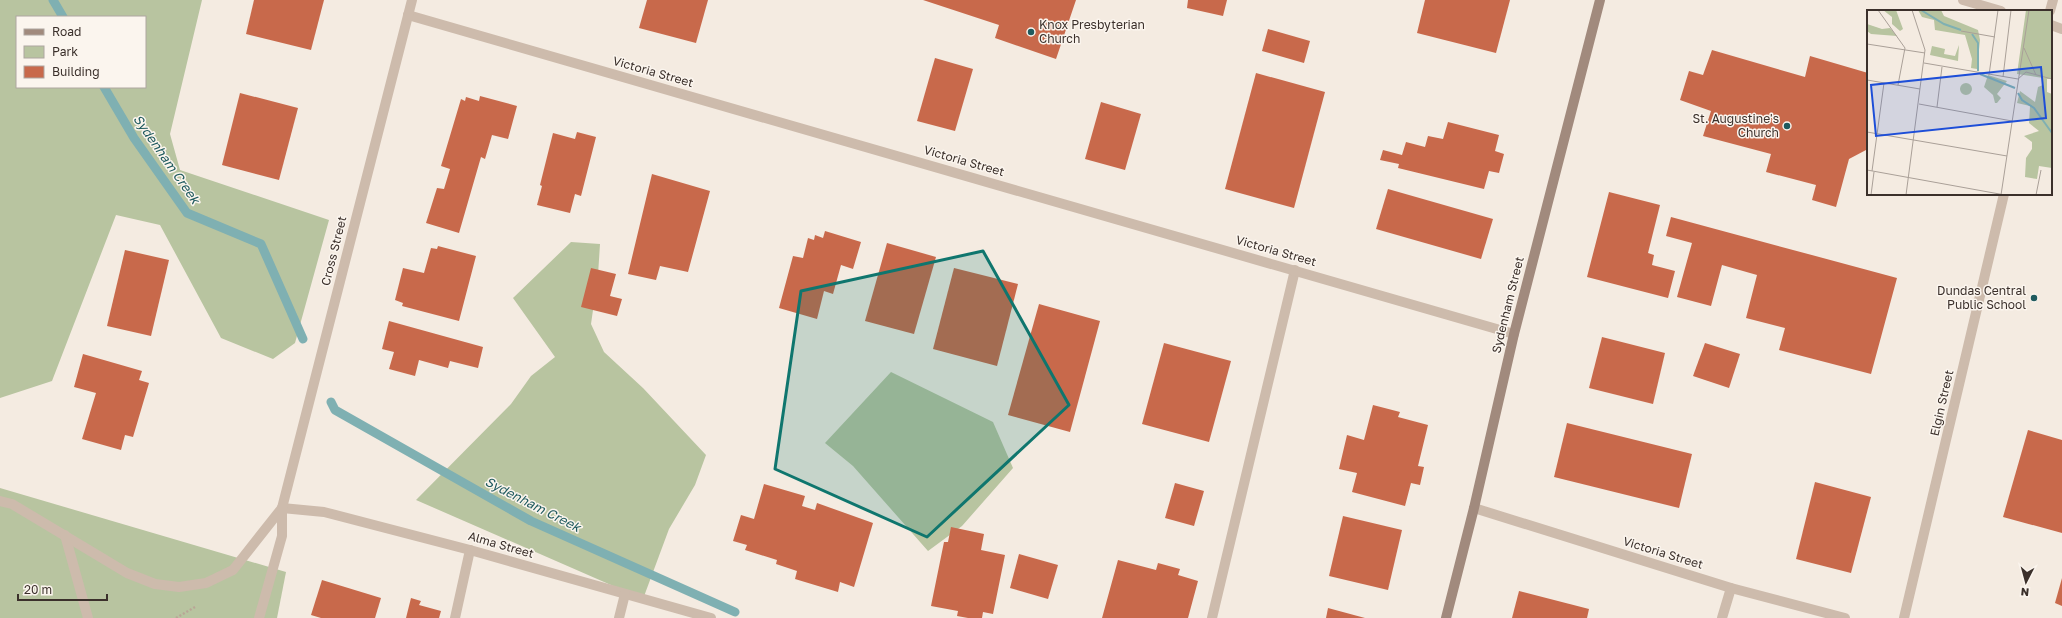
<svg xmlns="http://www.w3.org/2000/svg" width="2062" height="618" viewBox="0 0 2062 618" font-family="'Golos Text',sans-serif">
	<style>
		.green { fill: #b8c4a0; fill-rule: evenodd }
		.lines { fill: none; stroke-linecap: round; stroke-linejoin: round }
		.stream { stroke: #7fb0b2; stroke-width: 9 }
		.building { fill: #c8694b }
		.path { stroke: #b9a596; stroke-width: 2.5; stroke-dasharray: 2 2; stroke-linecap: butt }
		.service { stroke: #cdbbac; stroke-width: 10 }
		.minor { stroke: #cdbbac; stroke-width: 10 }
		.secondary { stroke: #a18a7d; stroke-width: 10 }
		.marked { fill: #0f766e; fill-opacity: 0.2; stroke: #0f766e; stroke-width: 3; stroke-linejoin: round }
		.poi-dot { fill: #1f5a5e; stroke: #fbf5ee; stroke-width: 1.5 }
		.labels { text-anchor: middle; stroke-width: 3; stroke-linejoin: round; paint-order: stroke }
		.poi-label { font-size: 12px; fill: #3b302b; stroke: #fbf5ee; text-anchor: end }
		.street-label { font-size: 12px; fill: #3b302b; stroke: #fbf5ee }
		.water-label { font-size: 13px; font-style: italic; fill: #1f5a5e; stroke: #fbf5ee }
		.inset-river { fill: none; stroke: #7fb0b2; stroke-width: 2 }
		.inset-road { fill: none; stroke: #aaa098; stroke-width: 1 }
		.view { fill: #1d4ed8; fill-opacity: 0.15; stroke: #1d4ed8; stroke-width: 2 }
		.inset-edge { fill: none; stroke: #3b302b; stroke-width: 2 }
	</style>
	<rect width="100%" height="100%" fill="#f4ebe1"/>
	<g class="green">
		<path d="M 0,0 L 202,0 L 170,134 L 180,170 L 329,220 L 295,343 L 273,359 L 221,338 L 160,225 L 116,215 L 52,381 L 0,398 ZM 17,17 L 145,17 L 145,87 L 17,87 Z"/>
		<path d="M 571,242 L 600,244 L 598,275 L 591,324 L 604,352 L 643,388 L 706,455 L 695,485 L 669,529 L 643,599 L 416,500 L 511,404 L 531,376 L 555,357 L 513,298 Z"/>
		<path d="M 891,372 L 993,422 L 1013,468 L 962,526 L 928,551 L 853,466 L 825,443 Z"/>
		<path d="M 0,488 L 286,572 L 277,618 L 0,618 Z"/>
	</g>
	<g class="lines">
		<g class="stream">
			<path d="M 53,0 L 63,17"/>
			<path d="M 104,87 L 134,138 L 187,213 L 261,244 L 303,339"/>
			<path d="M 331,402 L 335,410 L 531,521 L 735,612"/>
		</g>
	</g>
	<g class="building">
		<path d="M 254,0 L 324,0 L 311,50 L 246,34 Z"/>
		<path d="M 647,0 L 708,0 L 696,43 L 639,28 Z"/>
		<path d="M 923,0 L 1076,0 L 1056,59 L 995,38 L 999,25 Z"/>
		<path d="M 1188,0 L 1227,0 L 1223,16 L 1187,8 Z"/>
		<path d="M 1425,0 L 1510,0 L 1496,53 L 1417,33 Z"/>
		<path d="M 1268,29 L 1310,41 L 1304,63 L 1262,51 Z"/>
		<path d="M 1712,50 L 1805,77 L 1810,56 L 1868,73 L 1868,103 L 1866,110 L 1868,115 L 1868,144 L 1866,150 L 1849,159 L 1836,207 L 1812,200 L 1816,185 L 1766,172 L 1771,154 L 1703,136 L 1711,111 L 1680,100 L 1689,71 L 1703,75 Z"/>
		<path d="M 935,58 L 973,69 L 955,131 L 917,121 Z"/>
		<path d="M 1256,73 L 1325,92 L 1294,208 L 1225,189 Z"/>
		<path d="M 240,93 L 298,108 L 279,180 L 222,165 Z"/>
		<path d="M 480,96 L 517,106 L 508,139 L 492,135 L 485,159 L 481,157 L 459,233 L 426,223 L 437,188 L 444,189 L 450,169 L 441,166 L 461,99 L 465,101 L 466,97 L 479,101 Z"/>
		<path d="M 1101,102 L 1141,114 L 1125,170 L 1085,159 Z"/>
		<path d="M 1448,122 L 1499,135 L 1495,151 L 1504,154 L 1499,173 L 1489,171 L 1484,189 L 1398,168 L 1399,164 L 1380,160 L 1383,150 L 1402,155 L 1406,142 L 1425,147 L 1428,136 L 1443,139 Z"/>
		<path d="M 577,132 L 596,137 L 581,196 L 575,194 L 570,213 L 537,205 L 542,186 L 540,185 L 553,133 L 575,139 Z"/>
		<path d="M 652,174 L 710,191 L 688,272 L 660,266 L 656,280 L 628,274 Z"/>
		<path d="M 1388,189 L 1493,219 L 1481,259 L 1376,229 Z"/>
		<path d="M 1609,192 L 1660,205 L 1648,253 L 1654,255 L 1652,265 L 1675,271 L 1668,298 L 1587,277 Z"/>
		<path d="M 1671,217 L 1897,278 L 1871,374 L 1779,350 L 1785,328 L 1746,318 L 1757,275 L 1722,265 L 1711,306 L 1677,297 L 1692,243 L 1666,236 Z"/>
		<path d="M 825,231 L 861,242 L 853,269 L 841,265 L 833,294 L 824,291 L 817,319 L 779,308 L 793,256 L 803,258 L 808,238 L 814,240 L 815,235 L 823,238 Z"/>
		<path d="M 887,243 L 936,257 L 914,334 L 865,321 Z"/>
		<path d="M 438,246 L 476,256 L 459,321 L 402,306 L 403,303 L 395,300 L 403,268 L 424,273 L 431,248 L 437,249 Z"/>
		<path d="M 125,250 L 169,260 L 151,336 L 107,326 Z"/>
		<path d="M 591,268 L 616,274 L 610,296 L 622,299 L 617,316 L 581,307 Z"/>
		<path d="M 954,268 L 1018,284 L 997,366 L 933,349 Z"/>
		<path d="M 1039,304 L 1100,321 L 1070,432 L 1008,415 Z"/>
		<path d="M 389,321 L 483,347 L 478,368 L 450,361 L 448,368 L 419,360 L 415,376 L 389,369 L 394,352 L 382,349 Z"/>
		<path d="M 1602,337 L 1665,353 L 1653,404 L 1589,388 Z"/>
		<path d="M 1164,343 L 1231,361 L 1209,442 L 1142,424 Z"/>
		<path d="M 1705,343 L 1740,354 L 1729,388 L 1693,376 Z"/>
		<path d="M 83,354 L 142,371 L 139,380 L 149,383 L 133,437 L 125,435 L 121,450 L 82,439 L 96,393 L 74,387 Z"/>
		<path d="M 1373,405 L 1400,412 L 1398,417 L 1428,425 L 1418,466 L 1424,467 L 1420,485 L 1411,483 L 1405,506 L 1352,492 L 1357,473 L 1339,469 L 1347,435 L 1364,440 Z"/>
		<path d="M 1567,423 L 1692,454 L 1679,508 L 1554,477 Z"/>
		<path d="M 2028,430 L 2062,440 L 2062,533 L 2003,517 Z"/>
		<path d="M 1815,482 L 1871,497 L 1851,573 L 1796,559 Z"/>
		<path d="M 1175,483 L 1204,491 L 1194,526 L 1165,518 Z"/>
		<path d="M 764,484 L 805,496 L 802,506 L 815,510 L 817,503 L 873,523 L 854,587 L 840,582 L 838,592 L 795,579 L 797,571 L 776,564 L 777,560 L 745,550 L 747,545 L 733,541 L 741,515 L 754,519 Z"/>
		<path d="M 1343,516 L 1402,530 L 1388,590 L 1329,576 Z"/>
		<path d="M 951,527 L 984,534 L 981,550 L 1005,555 L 993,614 L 983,612 L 982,618 L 968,618 L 957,616 L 958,611 L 931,606 L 944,542 L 948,542 Z"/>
		<path d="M 1019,554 L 1058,565 L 1048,599 L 1010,588 Z"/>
		<path d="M 1118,560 L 1156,570 L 1158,563 L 1180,569 L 1178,575 L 1198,581 L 1188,618 L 1102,618 Z"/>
		<path d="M 2062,578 L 2062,606 L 2055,603 Z"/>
		<path d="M 322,580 L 381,598 L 375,618 L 321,618 L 311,615 Z"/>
		<path d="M 1519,591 L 1589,609 L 1587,618 L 1512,618 Z"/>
		<path d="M 411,598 L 421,601 L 419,605 L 441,611 L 439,618 L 406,618 Z"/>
		<path d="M 1328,608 L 1365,618 L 1326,618 Z"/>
	</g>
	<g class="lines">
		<path class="path" d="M 176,618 L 195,607"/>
		<g class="service">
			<path d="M 455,618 L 470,550"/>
			<path d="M 1212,618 L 1295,270"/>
		</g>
		<g class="minor">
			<path d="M 1963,0 L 2001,11"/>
			<path d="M 2050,11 L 2053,0"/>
			<path d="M 408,15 L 1514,334"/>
			<path d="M 2051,25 L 2062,29"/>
			<path d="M 0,501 L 12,504 L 127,573 L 155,584 L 179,587 L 206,583 L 233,570 L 282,508"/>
			<path d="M 282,508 L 324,512 L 470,550 L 711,618"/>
			<path d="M 1474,508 L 1731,588 L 1845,618"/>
			<path d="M 65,535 L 88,618"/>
			<path d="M 259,618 L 282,536 L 282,508 L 412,0"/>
			<path d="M 619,618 L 625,594"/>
			<path d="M 1722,618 L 1731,588"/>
			<path d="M 1904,618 L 2004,194"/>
		</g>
		<path class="secondary" d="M 1446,618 L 1474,508 L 1514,334 L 1600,0"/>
	</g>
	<path class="marked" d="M 983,251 L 1069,405 L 927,537 L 775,469 L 801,291 Z"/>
	<g class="poi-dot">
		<circle cx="1031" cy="32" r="4"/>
		<circle cx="1787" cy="126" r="4"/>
		<circle cx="2034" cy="298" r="4"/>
	</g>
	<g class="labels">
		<g class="poi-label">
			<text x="1039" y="29" text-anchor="start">Knox Presbyterian<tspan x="1039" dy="14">Church</tspan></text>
			<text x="1779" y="123">St. Augustine's<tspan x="1779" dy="14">Church</tspan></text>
			<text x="2026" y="295">Dundas Central<tspan x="2026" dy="14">Public School</tspan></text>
		</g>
		<g class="street-label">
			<text transform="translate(653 72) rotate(16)" y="4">Victoria Street</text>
			<text transform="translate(964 161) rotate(16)" y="4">Victoria Street</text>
			<text transform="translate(334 251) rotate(-76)" y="4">Cross Street</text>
			<text transform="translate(1276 251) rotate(16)" y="4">Victoria Street</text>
			<text transform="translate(1508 305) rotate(-76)" y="4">Sydenham Street</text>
			<text transform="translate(1942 403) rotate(-77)" y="4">Elgin Street</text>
			<text transform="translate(501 545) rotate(16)" y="4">Alma Street</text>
			<text transform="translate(1663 553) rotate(17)" y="4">Victoria Street</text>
		</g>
		<g class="water-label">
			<text transform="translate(167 159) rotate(55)" y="5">Sydenham Creek</text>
			<text transform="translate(533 504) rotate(27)" y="5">Sydenham Creek</text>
		</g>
	</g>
	<g transform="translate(1867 10)">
		<rect width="185" height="185" fill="#f4ebe1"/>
		<path d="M 16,0 L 29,0 L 36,19 L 33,21 L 25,14 L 25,7 ZM 51,0 L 74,0 L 77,6 L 111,20 L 113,30 L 110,59 L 104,58 L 105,49 L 98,25 L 68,20 L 67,10 L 55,7 ZM 159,0 L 185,0 L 185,69 L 180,69 L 180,82 L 185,84 L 185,158 L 172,156 L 170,169 L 158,167 L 159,148 L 165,139 L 165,132 L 157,126 L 172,121 L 162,113 L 163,96 L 150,93 L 153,81 L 168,92 L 171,77 L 176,75 L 176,68 L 150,64 ZM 0,14 L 15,19 L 23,18 L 30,26 L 4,24 L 0,21 ZM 92,35 L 91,51 L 63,45 L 65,36 L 78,39 L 77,44 L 88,46 ZM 121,65 L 140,71 L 130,84 L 134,88 L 130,93 L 128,93 L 126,85 L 117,77 ZM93 79a6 6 0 1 1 12 0a6 6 0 1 1-12 0Z" fill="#b8c4a0"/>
		<path class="inset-river" d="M 54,0 L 77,14 L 94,20M 105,24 L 111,33 L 111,61M 113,64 L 148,78M 151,83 L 155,90 L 167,98 L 185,123"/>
		<path class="inset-road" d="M 11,0 L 38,38 L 31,75M 94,21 L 128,27M 0,34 L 58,43M 157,38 L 169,65M 57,53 L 151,69M 122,65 L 131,0M 136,67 L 144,0M 151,69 L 159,62 L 185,69M 0,70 L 53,79M 52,94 L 145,111M 70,97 L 75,57M 0,122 L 140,146M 0,160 L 138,185M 5,161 L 17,73M 4,185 L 7,162M 39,185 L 58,40 L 45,0M 134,185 L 162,0M 169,185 L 174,160"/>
		<path class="view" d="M 174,57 L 179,108 L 9,126 L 4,75 Z"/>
		<rect width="185" height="185" class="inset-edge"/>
	</g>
	<rect x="16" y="16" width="130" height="72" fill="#fbf5ee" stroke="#aea6a0"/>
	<rect x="24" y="29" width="20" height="6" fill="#a18a7d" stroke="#aea6a0"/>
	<text x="52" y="36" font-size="12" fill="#3b302b">Road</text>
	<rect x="24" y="46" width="20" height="12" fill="#b8c4a0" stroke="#aea6a0"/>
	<text x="52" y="56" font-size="12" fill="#3b302b">Park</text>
	<rect x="24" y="66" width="20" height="12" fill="#c8694b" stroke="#aea6a0"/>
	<text x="52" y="76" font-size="12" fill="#3b302b">Building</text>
	<g transform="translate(2026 582) rotate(186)" stroke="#fbf5ee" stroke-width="3" paint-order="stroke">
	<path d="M0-3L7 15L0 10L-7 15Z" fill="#3b302b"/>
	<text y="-6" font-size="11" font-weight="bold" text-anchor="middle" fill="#3b302b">N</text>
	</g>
	<path d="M18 594v6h89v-6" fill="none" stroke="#3b302b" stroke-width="2"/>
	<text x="24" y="594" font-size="12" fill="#3b302b" stroke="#fbf5ee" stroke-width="3" paint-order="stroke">20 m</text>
</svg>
